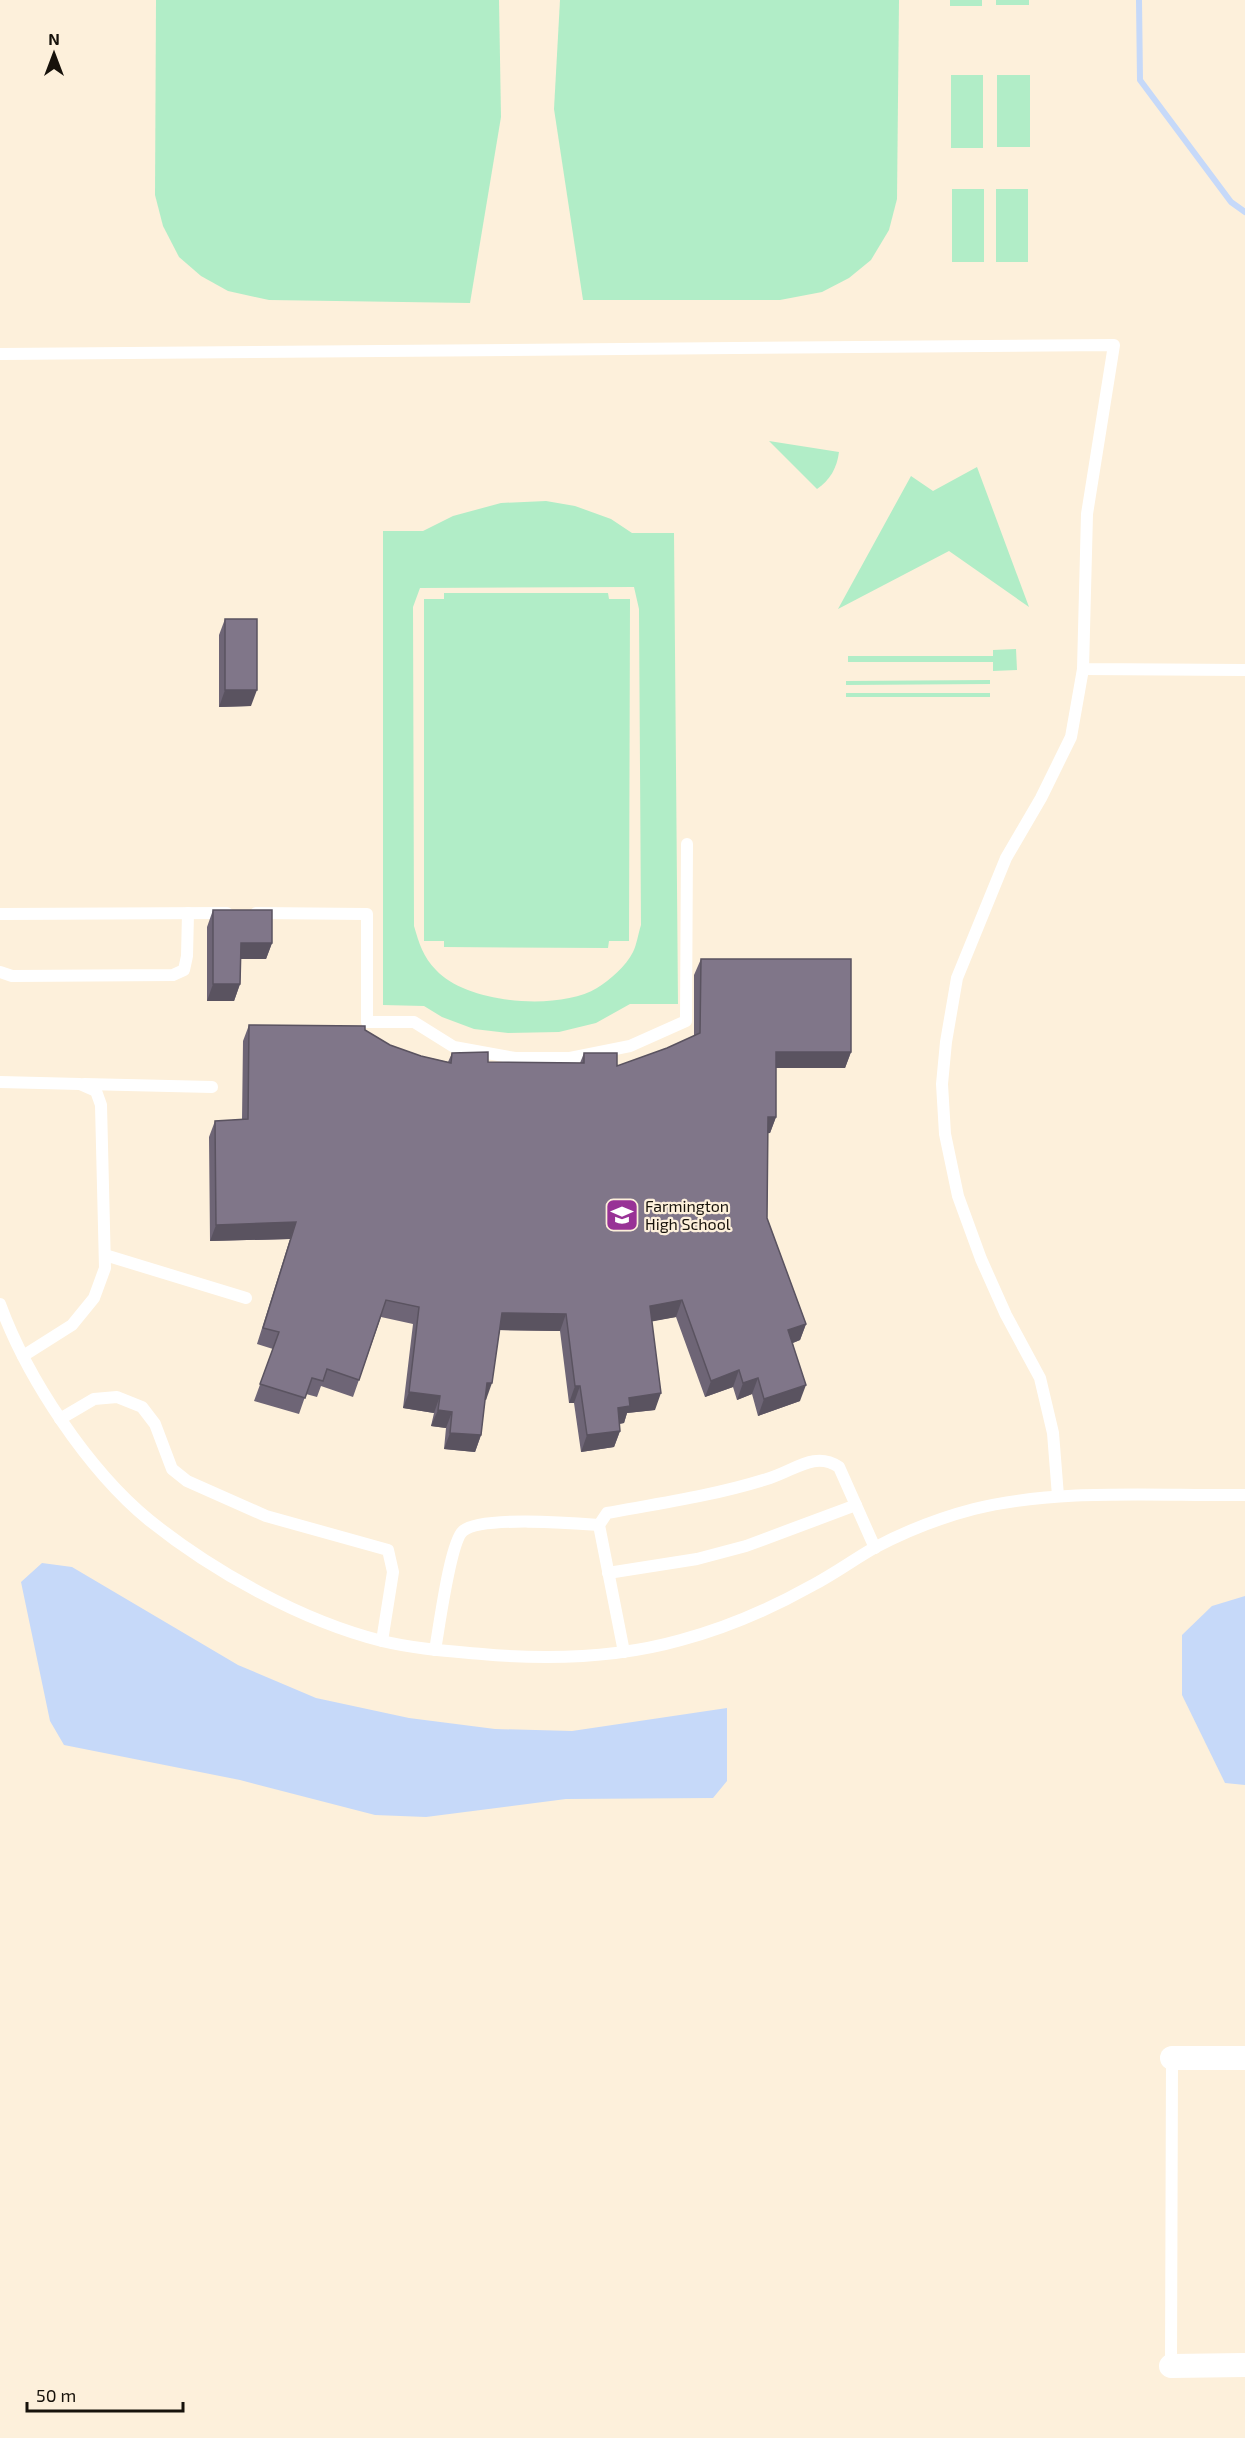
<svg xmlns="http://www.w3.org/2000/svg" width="1245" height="2438" viewBox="0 0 1245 2438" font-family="'Exo 2',sans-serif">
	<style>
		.grass { fill: #b1edc7; fill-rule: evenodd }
		.water { fill: #c6d9f9 }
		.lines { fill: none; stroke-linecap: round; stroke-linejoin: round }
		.stream { stroke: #c6d9f9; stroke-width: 6 }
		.lane { stroke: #fff; stroke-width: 12 }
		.street { stroke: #fff; stroke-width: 24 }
		.wall { fill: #6e6576 }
		.shaded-wall { fill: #5a5360 }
		.building { fill: #807689; stroke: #5a5360; stroke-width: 1.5 }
		.labels { text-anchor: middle; stroke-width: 4.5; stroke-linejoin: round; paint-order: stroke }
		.poi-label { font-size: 16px; fill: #17120b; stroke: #fdf0db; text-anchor: start }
	</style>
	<rect width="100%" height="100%" fill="#fdf0db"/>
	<g class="grass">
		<path d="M 156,0 L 499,0 L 501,117 L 470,303 L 269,300 L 228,291 L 201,276 L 179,257 L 163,226 L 155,195 Z"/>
		<path d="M 560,0 L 899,0 L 897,199 L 889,230 L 871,260 L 849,278 L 822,292 L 780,300 L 583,300 L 554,109 Z"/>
		<rect x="950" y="0" width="32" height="6"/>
		<rect x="996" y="0" width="33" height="5"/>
		<rect x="951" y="75" width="32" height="73"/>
		<rect x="997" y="75" width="33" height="72"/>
		<rect x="952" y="189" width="32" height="73"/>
		<rect x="996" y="189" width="32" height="73"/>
		<path d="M 769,441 L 839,452 C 837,468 830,480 817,489 Z"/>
		<path d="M 977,467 L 1029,607 L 949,551 L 838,609 L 911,476 L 933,491 Z"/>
		<path d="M 546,501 L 575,506 L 611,519 L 632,533 L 674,533 L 678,1004 L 630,1004 L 596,1023 L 559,1032 L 508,1033 L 474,1029 L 442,1017 L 424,1006 L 383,1005 L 383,531 L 423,531 L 453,516 L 501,503 ZM 634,587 L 639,609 L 641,925 C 638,934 637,944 633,952 C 626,966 610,980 597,988 C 559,1011 467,1004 436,970 C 423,957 419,943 414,926 L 413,607 L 420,588 Z"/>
		<path d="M 444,593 L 608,593 L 609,599 L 630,599 L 629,941 L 609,941 L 608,948 L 444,947 L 444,941 L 424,941 L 424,599 L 444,599 Z"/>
		<path d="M 1016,649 L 1017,670 L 993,671 L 993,662 L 848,662 L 848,656 L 993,656 L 993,650 Z"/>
		<path d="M 990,680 L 990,684 L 846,685 L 846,681 Z"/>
		<rect x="846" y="693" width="144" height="4"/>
	</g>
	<g class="water">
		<path d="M 42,1563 L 72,1567 L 238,1665 L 316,1698 L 409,1718 L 495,1729 L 572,1731 L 727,1708 L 727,1781 L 713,1798 L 566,1799 L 426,1817 L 375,1815 L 240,1780 L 64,1745 L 50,1721 L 21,1582 Z"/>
		<path d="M 1245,1596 L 1245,1785 L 1225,1783 L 1182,1695 L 1182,1635 L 1212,1606 Z"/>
	</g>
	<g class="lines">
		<path class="stream" d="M 1139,0 L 1140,80 L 1231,202 L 1245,212"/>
		<g class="lane">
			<path d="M 0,354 L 1114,345 L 1087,514 L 1083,669 L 1245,670"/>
			<path d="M 256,913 L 367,914 L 367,1022 L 414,1022 L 454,1047 L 515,1058 L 570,1058 L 630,1046 L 686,1021 L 687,844"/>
			<path d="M 0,914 L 227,913"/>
			<path d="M 0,972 L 12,976 L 173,975 L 184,970 L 187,956 L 188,913"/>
			<path d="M 0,1082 L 80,1084 L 96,1091 L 101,1105 L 105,1268 L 94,1298 L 72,1325 L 23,1356"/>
			<path d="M 84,1084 L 212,1087"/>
			<path d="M 105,1255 L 246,1298"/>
			<path d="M 0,1304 C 27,1378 88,1470 149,1520 C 214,1572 302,1621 382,1641 C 415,1649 449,1651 482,1654 C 548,1660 617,1658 681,1640 C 726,1628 772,1608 813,1585 C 834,1574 853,1560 874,1548 C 906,1531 939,1518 974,1509 C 1059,1488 1157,1496 1245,1495"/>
			<path d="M 60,1419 L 94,1399 L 117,1397 L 142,1407 L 155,1424 L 172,1469 L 187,1481 L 266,1516 L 388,1550 L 393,1572 L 382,1641"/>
			<path d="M 1058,1496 L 1053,1433 L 1040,1378 L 1006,1315 L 981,1259 L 958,1196 L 945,1134 L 942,1084 L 946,1042 L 957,978 L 1006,858 L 1041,798 L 1071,737 L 1083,669"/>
			<path d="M 608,1573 L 697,1559 L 746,1546 L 856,1505"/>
			<path d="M 435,1650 C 439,1629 450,1542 463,1531 C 480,1516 574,1523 599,1525"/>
			<path d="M 624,1652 L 599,1525 L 607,1513 C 662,1503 717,1495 770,1478 C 795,1470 815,1451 839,1467 L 875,1548"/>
			<path d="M 1171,2366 L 1172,2058"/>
		</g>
		<g class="street">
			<path d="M 1172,2058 L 1245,2058"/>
			<path d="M 1171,2366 L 1245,2365"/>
		</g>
	</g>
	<g class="wall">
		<path d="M 225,619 L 251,706 L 219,707 L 219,635 Z"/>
		<path d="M 213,910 L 272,943 L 266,959 L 241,959 L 240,984 L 234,1001 L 207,1001 L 207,927 Z"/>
		<path d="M 701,959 L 851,1052 L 845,1068 L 776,1068 L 776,1117 L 770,1133 L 768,1133 L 767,1218 L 806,1324 L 800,1340 L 793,1343 L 800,1401 L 758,1416 L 752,1394 L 737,1400 L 733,1387 L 705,1397 L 676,1317 L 652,1321 L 655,1410 L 627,1413 L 624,1423 L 619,1424 L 620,1431 L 614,1447 L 581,1452 L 574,1403 L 569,1403 L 560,1331 L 500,1330 L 486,1400 L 485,1400 L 481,1435 L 475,1452 L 444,1449 L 446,1428 L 431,1426 L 434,1413 L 403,1408 L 413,1324 L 381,1317 L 353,1397 L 321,1386 L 317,1397 L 306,1394 L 299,1414 L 254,1401 L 273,1349 L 257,1344 L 290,1239 L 210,1241 L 209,1137 L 215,1121 L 242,1120 L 243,1041 L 249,1025 L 365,1030 L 390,1045 L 421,1056 L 448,1062 L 452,1053 L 488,1062 L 580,1063 L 584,1053 L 617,1066 L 667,1048 L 694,1036 L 694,975 Z"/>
	</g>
	<g class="shaded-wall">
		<path d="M 225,690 L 257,690 L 251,706 L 219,707 Z"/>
		<path d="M 241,943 L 272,943 L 266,959 L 235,959 Z"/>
		<path d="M 213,984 L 240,984 L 234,1001 L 207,1001 Z"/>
		<path d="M 776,1052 L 851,1052 L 845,1068 L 770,1068 Z"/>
		<path d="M 768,1117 L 776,1117 L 770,1133 L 762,1134 Z"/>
		<path d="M 296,1222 L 290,1239 L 210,1241 L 216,1225 Z"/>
		<path d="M 682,1300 L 676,1317 L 644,1323 L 650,1306 Z"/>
		<path d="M 502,1313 L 566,1314 L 560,1331 L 496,1330 Z"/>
		<path d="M 806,1324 L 800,1340 L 782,1347 L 788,1330 Z"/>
		<path d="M 739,1370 L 733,1387 L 705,1397 L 711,1381 Z"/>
		<path d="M 758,1378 L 752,1394 L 737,1400 L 743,1383 Z"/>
		<path d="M 487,1383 L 492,1383 L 486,1400 L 481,1399 Z"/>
		<path d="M 806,1385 L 800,1401 L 758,1416 L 764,1399 Z"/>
		<path d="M 575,1386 L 580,1386 L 574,1403 L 569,1403 Z"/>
		<path d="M 409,1392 L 440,1396 L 434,1413 L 403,1408 Z"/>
		<path d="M 661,1393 L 655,1410 L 627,1413 L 624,1423 L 612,1425 L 618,1408 L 629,1398 Z"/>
		<path d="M 438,1410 L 452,1412 L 446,1428 L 431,1426 Z"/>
		<path d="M 620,1431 L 614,1447 L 581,1452 L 587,1435 Z"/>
		<path d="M 450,1433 L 481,1435 L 475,1452 L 444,1449 Z"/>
	</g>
	<g class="building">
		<rect x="225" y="619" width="32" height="71"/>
		<path d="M 213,910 L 272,910 L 272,943 L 241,943 L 240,984 L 213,984 Z"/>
		<path d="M 701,959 L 851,959 L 851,1052 L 776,1052 L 776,1117 L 768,1117 L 767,1218 L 806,1324 L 788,1330 L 806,1385 L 764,1399 L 758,1378 L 743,1383 L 739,1370 L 711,1381 L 682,1300 L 650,1306 L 661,1393 L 629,1398 L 630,1406 L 618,1408 L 620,1431 L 587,1435 L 580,1386 L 575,1386 L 566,1314 L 502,1313 L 492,1383 L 487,1383 L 481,1435 L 450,1433 L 452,1412 L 438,1410 L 440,1396 L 409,1392 L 419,1307 L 386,1300 L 359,1380 L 327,1369 L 323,1381 L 312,1378 L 305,1398 L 260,1384 L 279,1332 L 263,1328 L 296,1222 L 216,1225 L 215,1121 L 248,1119 L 249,1025 L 365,1026 L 365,1030 L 390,1045 L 421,1056 L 451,1063 L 452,1053 L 488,1052 L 488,1062 L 584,1063 L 584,1053 L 617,1053 L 617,1066 L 667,1048 L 700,1033 Z"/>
	</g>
	<defs>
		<g id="school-square" transform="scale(1.725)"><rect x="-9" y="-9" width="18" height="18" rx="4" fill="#983296" stroke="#fdf0db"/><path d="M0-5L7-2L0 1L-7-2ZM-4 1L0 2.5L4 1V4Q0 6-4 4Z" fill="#fff"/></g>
	</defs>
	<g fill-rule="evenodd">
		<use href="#school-square" x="622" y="1215"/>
	</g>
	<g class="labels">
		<g class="poi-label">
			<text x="645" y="1212">Farmington<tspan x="645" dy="18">High School</tspan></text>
		</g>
	</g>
	<g transform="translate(54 54)" stroke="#fdf0db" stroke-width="4.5" paint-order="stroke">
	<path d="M0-4.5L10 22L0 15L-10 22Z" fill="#17120b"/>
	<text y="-9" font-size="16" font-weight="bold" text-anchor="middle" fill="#17120b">N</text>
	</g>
	<path d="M27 2402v9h156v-9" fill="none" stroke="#17120b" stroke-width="3"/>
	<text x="36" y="2402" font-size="18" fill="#17120b" stroke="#fdf0db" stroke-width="4.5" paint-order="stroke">50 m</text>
</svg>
